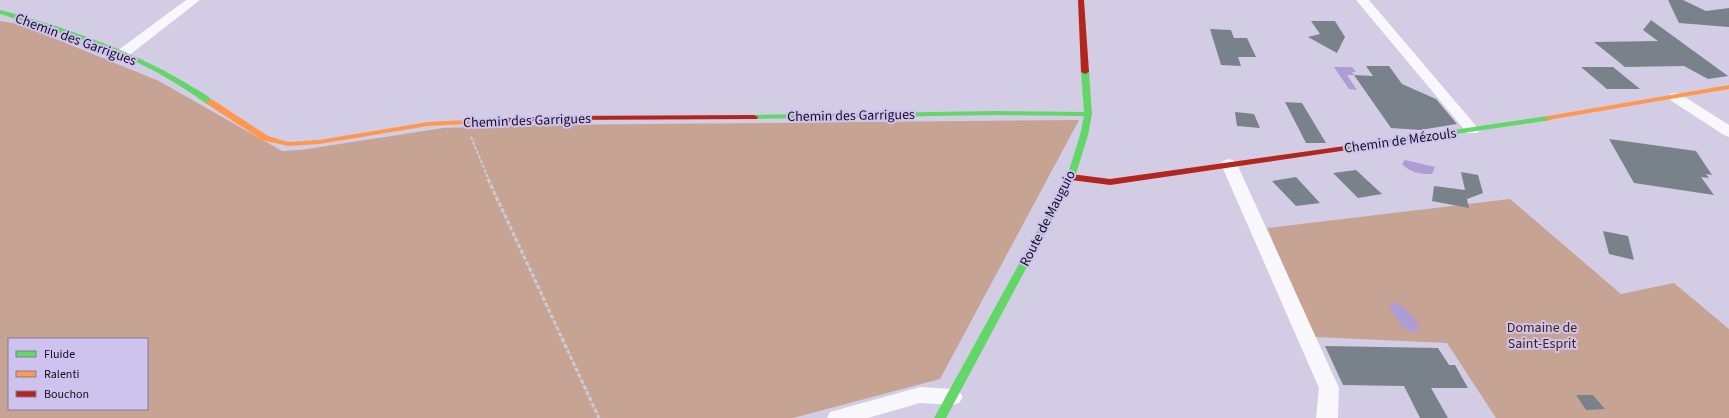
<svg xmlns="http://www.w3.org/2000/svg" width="1729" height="418" viewBox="0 0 1729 418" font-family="'Source Sans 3',sans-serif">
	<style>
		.forest { fill: #c7a394; fill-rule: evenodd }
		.water { fill: #ad9dd2 }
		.building { fill: #79828a }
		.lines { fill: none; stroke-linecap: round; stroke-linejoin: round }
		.path-far1 { stroke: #cdcbd2; stroke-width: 2; stroke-dasharray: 3.5 1.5; stroke-linecap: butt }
		.path { stroke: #cdcbd2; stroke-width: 3; stroke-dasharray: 4.5 2; stroke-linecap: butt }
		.street { fill: #f8f7fb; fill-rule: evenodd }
		.fast { fill: #63d668; fill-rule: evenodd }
		.slow { fill: #ff974d; fill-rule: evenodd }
		.jam { fill: #b3261e; fill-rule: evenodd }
		.labels { text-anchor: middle; stroke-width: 4; stroke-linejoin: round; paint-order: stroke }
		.street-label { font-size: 14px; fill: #140f1f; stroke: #cec2ee }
		.park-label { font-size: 14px; fill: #402611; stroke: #cec2ee }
	</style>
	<rect width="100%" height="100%" fill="#d2cce4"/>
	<g class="forest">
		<path d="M 0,21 L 19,24 L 159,81 L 282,151 L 301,150 L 443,128 L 536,125 L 1079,120 L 940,379 L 793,418 L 0,418 ZM 9,339 L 147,339 L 147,409 L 9,409 Z"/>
		<path d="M 1510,199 L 1621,294 L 1674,283 L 1729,329 L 1729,418 L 1496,418 L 1447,343 L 1315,337 L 1267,228 Z"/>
	</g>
	<g class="water">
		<path d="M 1334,67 L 1352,67 L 1356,72 L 1352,72 L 1354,75 L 1347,75 L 1357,90 L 1349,89 Z"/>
		<path d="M 1405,160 L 1435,167 L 1432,174 C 1421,174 1410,173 1402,164 Z"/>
		<path d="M 1391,303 C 1402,303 1413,315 1419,325 L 1418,331 C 1403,335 1398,319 1390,309 Z"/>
	</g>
	<g class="building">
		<path d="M 1668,0 L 1683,0 L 1706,11 L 1729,8 L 1729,27 L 1679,23 Z"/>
		<path d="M 1651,20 L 1728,76 L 1708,79 L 1684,66 L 1625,67 L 1594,42 L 1658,41 L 1643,30 Z"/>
		<path d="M 1311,21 L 1335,21 L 1345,37 L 1337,53 L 1308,37 L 1320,34 Z"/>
		<path d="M 1210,29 L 1231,30 L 1234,38 L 1247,38 L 1256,57 L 1238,57 L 1241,66 L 1221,65 Z"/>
		<path d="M 1366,66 L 1389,66 L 1402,84 L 1436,99 L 1457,124 L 1420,130 L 1391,128 L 1354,75 L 1373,76 Z"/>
		<path d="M 1581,67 L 1613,67 L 1640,89 L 1607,89 Z"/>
		<path d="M 1285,102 L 1302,103 L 1326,143 L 1306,143 Z"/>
		<path d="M 1235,112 L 1254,114 L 1260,128 L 1237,126 Z"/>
		<path d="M 1609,139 L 1696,151 L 1712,175 L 1706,174 L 1709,178 L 1701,177 L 1714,195 L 1634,183 Z"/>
		<path d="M 1356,170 L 1382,194 L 1358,198 L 1333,173 Z"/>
		<path d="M 1461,172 L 1478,175 L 1483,193 L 1467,199 L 1465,191 L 1469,208 L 1432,201 L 1434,186 L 1465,190 Z"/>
		<path d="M 1296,177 L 1320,203 L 1296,206 L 1272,181 Z"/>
		<path d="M 1603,231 L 1628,236 L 1634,260 L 1609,254 Z"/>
		<path d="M 1325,346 L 1438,348 L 1449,365 L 1455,365 L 1468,388 L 1431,388 L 1448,418 L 1420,418 L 1404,386 L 1343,385 Z"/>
		<path d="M 1576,395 L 1593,395 L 1605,409 L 1586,410 Z"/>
	</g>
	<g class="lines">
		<path class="path-far1" d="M 471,137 L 489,180"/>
		<path class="path" d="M 488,179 L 599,418"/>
		<g class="street">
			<path d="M 186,0 L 200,0 L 127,57 L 117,57 L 115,54 L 117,51 Z"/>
			<path d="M 1356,0 L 1369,0 L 1477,127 L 1480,130 L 1477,133 L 1467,133 Z"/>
			<path d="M 1675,93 L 1680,94 L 1729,125 L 1729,137 L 1724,135 L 1670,100 L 1668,97 L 1670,94 Z"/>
			<path d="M 1229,159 L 1235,161 L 1237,164 L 1339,388 L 1338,418 L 1316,418 L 1319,388 L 1221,164 L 1223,161 Z"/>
			<path d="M 920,387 L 952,389 L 959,391 L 963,397 L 959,403 L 952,405 L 920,403 L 868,418 L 827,418 L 830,412 Z"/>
		</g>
		<g class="fast">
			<path d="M 0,10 C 62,26 131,50 186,83 C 195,89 207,94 214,102 L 213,104 L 207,104 C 183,87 157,71 130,59 C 88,41 44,28 0,14 Z"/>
			<path d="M 1082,70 L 1088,70 L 1089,72 L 1092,114 L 1088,135 L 1075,177 L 946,418 L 934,418 L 1067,177 L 1080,135 L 1084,116 L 996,115 L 754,119 L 750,117 L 754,115 L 996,111 L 1084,112 L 1081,72 Z"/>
			<path d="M 1548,116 L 1551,116 L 1552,118 L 1551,120 L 1345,150 L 1341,148 L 1345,146 Z"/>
		</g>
		<g class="slow">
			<path d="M 1729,85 L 1729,89 L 1548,120 L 1544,118 L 1548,116 Z"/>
			<path d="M 207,100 L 213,100 L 268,136 L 288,142 L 319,140 L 428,122 L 505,118 L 509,120 L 505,122 L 428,126 L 319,144 L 288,146 L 262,140 L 207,104 L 206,102 Z"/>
		</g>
		<g class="jam">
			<path d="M 1078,0 L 1084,0 L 1089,72 L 1085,74 L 1081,72 Z"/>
			<path d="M 754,115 L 758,117 L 757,119 L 559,120 L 505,122 L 501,120 L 505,118 L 559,116 Z"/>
			<path d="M 1345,146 L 1349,148 L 1348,150 L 1110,185 L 1071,180 L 1067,177 L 1071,174 L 1110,179 Z"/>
		</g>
	</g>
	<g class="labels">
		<g class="street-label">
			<text transform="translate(76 39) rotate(20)" y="5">Chemin des Garrigues</text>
			<text transform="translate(851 115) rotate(-1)" y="5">Chemin des Garrigues</text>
			<text transform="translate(527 120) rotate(-2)" y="5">Chemin des Garrigues</text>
			<text transform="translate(1400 140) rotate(-8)" y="5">Chemin de Mézouls</text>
			<text transform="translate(1047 218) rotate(-63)" y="5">Route de Mauguio</text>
		</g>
		<g class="park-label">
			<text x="1542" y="332">Domaine de<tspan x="1542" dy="16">Saint-Esprit</tspan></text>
		</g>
	</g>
	<rect x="8" y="338" width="140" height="72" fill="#cec2ee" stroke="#847a9b"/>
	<rect x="16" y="351" width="20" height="6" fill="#63d668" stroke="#847a9b"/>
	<text x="44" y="358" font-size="12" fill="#140f1f">Fluide</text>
	<rect x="16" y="371" width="20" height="6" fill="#ff974d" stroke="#847a9b"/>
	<text x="44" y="378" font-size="12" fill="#140f1f">Ralenti</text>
	<rect x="16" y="391" width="20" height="6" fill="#b3261e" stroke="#847a9b"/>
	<text x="44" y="398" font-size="12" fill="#140f1f">Bouchon</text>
</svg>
